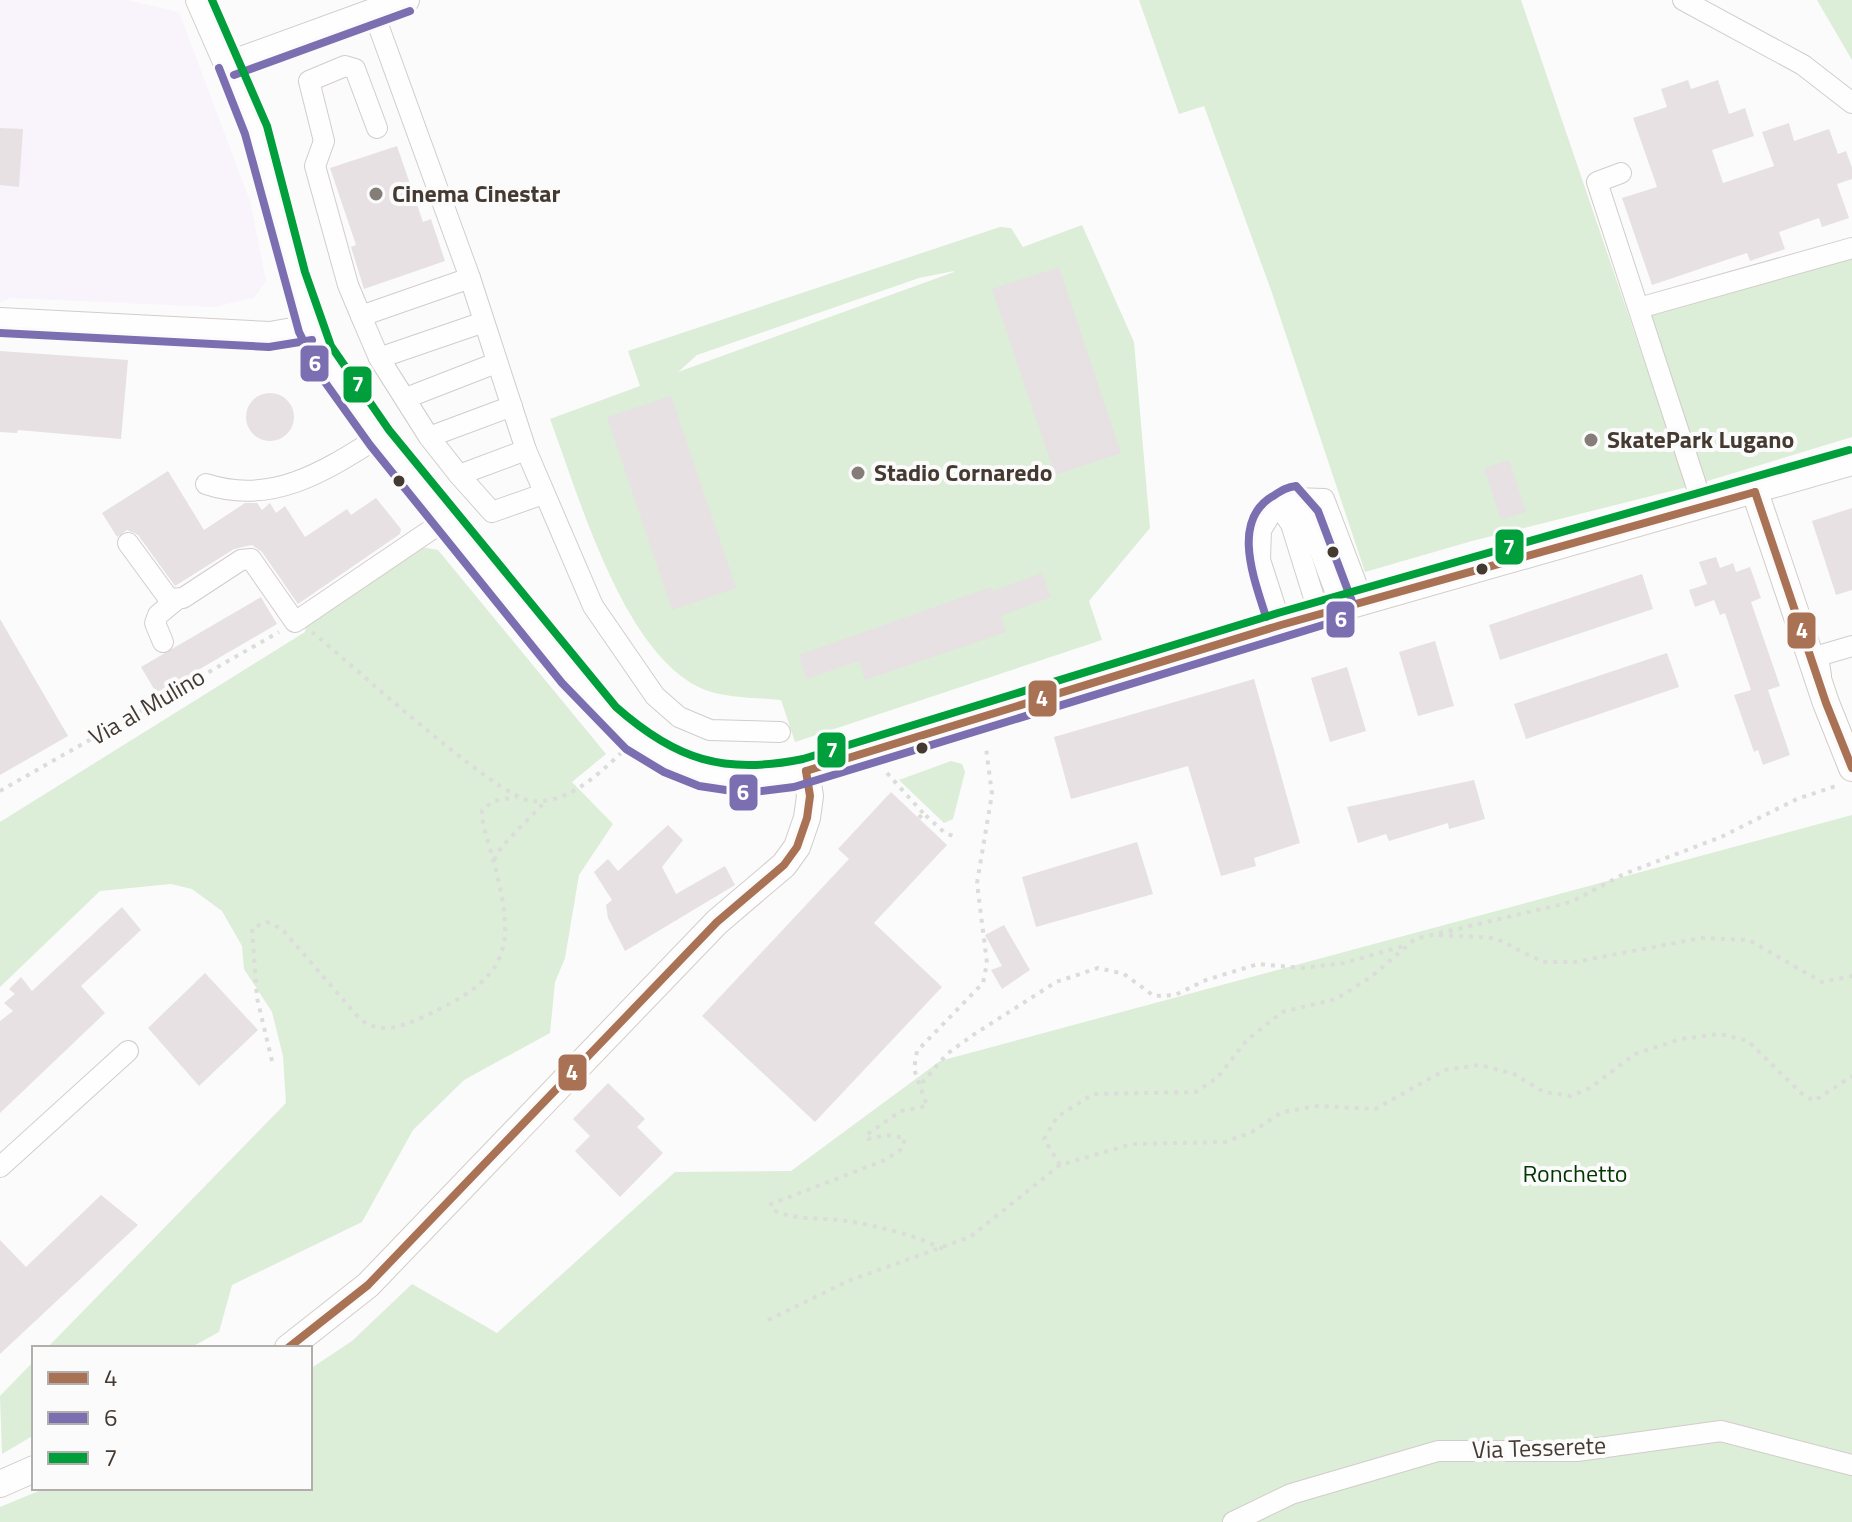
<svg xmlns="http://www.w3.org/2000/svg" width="1852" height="1522" viewBox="0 0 1852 1522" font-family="'Titillium Web',sans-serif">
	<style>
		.industrial { fill: #f9f3fc }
		.green { fill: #dcedd8; fill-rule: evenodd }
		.building { fill: #e7e1e4 }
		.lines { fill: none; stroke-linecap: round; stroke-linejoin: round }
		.minor-casing { stroke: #d2cdca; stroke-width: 22 }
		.major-casing { stroke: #d2cdca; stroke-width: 28 }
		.path { stroke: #dcdcdb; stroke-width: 4; stroke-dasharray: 4 6; stroke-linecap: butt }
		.minor { stroke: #fefefe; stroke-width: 20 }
		.major { stroke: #fefefe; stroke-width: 26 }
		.bus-1-casing { stroke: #fbfbfb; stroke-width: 14 }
		.bus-2-casing { stroke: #fbfbfb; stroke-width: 14 }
		.bus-3-casing { stroke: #fbfbfb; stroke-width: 14 }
		.bus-1 { stroke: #a97254; stroke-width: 8 }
		.bus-2 { stroke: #7b6fb1; stroke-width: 8 }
		.bus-3 { stroke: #009f3c; stroke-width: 8 }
		.poi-dot { fill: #857e78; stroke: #fbfbfb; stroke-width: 3 }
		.bus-dot { fill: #453a32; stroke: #fbfbfb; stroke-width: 3 }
		.labels { text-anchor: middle; stroke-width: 8; stroke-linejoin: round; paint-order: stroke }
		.poi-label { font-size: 24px; font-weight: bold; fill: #453a32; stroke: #fbfbfb; text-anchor: start }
		.street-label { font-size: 24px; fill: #453a32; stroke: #fbfbfb }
		.park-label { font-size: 24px; fill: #033600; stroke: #fbfbfb }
		.line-badge { stroke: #fbfbfb; stroke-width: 3 }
		.badge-label { font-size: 22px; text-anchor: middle; font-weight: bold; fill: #fff }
	</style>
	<rect width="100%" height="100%" fill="#fbfbfb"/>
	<path class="industrial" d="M 0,0 L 127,0 L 179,12 L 250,201 L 266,281 L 254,298 L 213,307 L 10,298 L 0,303 Z"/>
	<g class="green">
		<path d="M 1139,0 L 1521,0 L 1687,487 L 1472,541 L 1365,572 L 1271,290 L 1204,106 L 1179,114 Z"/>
		<path d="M 1817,0 L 1852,0 L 1852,60 Z"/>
		<path d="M 1082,225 L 1134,342 L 1150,528 L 1089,601 L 1102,640 L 795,742 L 781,700 C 760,698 736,698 715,693 C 627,671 579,495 550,419 L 640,386 L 628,351 L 1000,227 L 1011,228 L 1023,247 ZM 954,271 L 954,272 L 678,372 L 697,355 L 919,278 Z"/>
		<path d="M 1852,253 L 1852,437 L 1704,482 L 1649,315 Z"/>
		<path d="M 422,547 L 438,550 L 606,754 L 572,782 L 613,824 L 579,875 L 565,958 L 555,982 L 550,1033 L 464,1080 L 413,1130 L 362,1222 L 232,1285 L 219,1332 L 190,1348 L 47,1348 L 286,1103 L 283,1056 L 272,1012 L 244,969 L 242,946 L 222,911 L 192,889 L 171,884 L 100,891 L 0,987 L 0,822 L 305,632 L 306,622 Z"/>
		<path d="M 951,761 L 962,764 L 965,772 L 953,819 L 944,823 L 899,780 Z"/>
		<path d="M 1852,815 L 1852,1522 L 0,1522 L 0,1507 L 46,1488 L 310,1488 L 310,1369 L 352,1341 L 412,1284 L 497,1333 L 675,1172 L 791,1171 L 940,1061 Z"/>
		<path d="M 34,1361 L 34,1435 L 2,1454 L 0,1396 Z"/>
	</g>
	<g class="building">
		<path d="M 1688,80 L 1691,89 L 1718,80 L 1729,114 L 1745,108 L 1754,136 L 1712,150 L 1723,183 L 1774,166 L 1762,132 L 1789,123 L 1794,141 L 1829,129 L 1838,154 L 1846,151 L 1852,168 L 1852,179 L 1837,184 L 1849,218 L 1822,227 L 1819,218 L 1779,232 L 1785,249 L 1750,261 L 1747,253 L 1652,285 L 1622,198 L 1657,187 L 1633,118 L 1667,107 L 1661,89 Z"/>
		<path d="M 0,128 L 23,129 L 19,187 L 0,185 Z"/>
		<path d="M 397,146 L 423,222 L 431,219 L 445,261 L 364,289 L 351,247 L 356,245 L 330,168 Z"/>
		<path d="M 1059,267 L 1121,453 L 1055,475 L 992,289 Z"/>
		<path d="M 0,351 L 128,360 L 121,439 L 18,430 L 17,433 L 0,432 Z"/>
		<circle cx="270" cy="417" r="24"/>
		<path d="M 671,396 L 736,588 L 672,610 L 607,417 Z"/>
		<path d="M 1509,460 L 1526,512 L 1501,520 L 1484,468 Z"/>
		<path d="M 168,471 L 204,530 L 245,503 L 257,503 L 262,510 L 270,503 L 276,513 L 285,506 L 305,537 L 347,509 L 351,515 L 376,498 L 401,529 L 400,534 L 298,604 L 262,552 L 252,545 L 234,549 L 175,586 L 138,535 L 127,530 L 117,537 L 102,513 Z"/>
		<path d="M 1852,508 L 1852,590 L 1836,595 L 1812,521 Z"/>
		<path d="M 1716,557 L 1720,568 L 1733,563 L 1736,572 L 1750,567 L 1761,598 L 1751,602 L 1780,686 L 1768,690 L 1790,755 L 1763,765 L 1758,750 L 1754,752 L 1734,695 L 1751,690 L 1725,613 L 1720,615 L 1714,600 L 1695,607 L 1689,590 L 1707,584 L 1699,562 Z"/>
		<path d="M 1042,573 L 1051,597 L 1001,616 L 1006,632 L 865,680 L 859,661 L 806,679 L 799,655 L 991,587 L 993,591 Z"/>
		<path d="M 1642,574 L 1653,609 L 1500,660 L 1489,625 Z"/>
		<path d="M 261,597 L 277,624 L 157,694 L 141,667 Z"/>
		<path d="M 0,619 L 68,736 L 0,775 Z"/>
		<path d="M 1435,641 L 1454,706 L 1418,716 L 1399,652 Z"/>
		<path d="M 1667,653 L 1679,687 L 1526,739 L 1514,704 Z"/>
		<path d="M 1347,667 L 1366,731 L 1330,742 L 1311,678 Z"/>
		<path d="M 1254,679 L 1300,843 L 1254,858 L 1256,866 L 1221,876 L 1188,766 L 1071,799 L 1054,737 Z"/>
		<path d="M 1474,780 L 1485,819 L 1449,829 L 1448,823 L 1389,841 L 1386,834 L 1358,843 L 1347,807 Z"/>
		<path d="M 891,792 L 947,845 L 874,923 L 942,987 L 815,1122 L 702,1016 L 849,859 L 838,849 Z"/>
		<path d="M 668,825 L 683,840 L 662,867 L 676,894 L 725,866 L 735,885 L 625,951 L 608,918 L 606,905 L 612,900 L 594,872 L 608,859 L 618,871 Z"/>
		<path d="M 1137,842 L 1153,894 L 1036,927 L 1022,877 Z"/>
		<path d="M 122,907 L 141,930 L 81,986 L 105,1013 L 0,1113 L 0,1021 L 13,1011 L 4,1003 L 15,994 L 9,989 L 21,977 L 32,991 Z"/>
		<path d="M 1004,925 L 1030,970 L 1002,989 L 991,970 L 1002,966 L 985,935 Z"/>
		<path d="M 205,973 L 258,1030 L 199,1086 L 148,1028 Z"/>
		<path d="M 608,1083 L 645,1119 L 637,1127 L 663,1153 L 620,1197 L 575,1151 L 590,1136 L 573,1119 Z"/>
		<path d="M 101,1195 L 138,1225 L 0,1354 L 0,1240 L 26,1267 Z"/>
	</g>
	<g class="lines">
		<g class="minor-casing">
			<g id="minor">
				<path d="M 1683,0 L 1803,65 L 1852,103"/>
				<path d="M 373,11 L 470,278 L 526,450 L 593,606 L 655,696 L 679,717 L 710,730 L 780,732"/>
				<path d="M 377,128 L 355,69 L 345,66 L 309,81 L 324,141 L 315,166 L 348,285 L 361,316 L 470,278"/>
				<path d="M 1621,173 L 1597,182 L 1703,506"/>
				<path d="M 1639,308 L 1852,248"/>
				<path d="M 361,316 L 379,358 L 484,322"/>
				<path d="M 379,358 L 429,437 L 459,475"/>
				<path d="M 406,398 L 496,363"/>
				<path d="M 429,437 L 512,406"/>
				<path d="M 526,450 L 459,475 L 492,512 L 543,494"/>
				<path d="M 206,484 C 272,506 325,471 379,437"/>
				<path d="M 1293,498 L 1307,516 L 1341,607"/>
				<path d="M 1277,504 L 1291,524 L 1319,614"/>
				<path d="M 128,543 L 169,599 L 183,598 L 241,560 L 251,559 L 295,622 L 447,519"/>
				<path d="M 1281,625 L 1260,560 L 1261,530 L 1277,504 L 1293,498 L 1324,499 L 1363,601"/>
				<path d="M 163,642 L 155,623 L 158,615 L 176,600"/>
				<path d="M 1821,676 L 1818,656 L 1852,646"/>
				<path d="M 0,1167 L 128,1051"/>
				<path d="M 1233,1522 L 1291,1494 L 1438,1451 L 1577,1451 L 1721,1431 L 1852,1465"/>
			</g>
		</g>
		<g class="major-casing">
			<g id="major">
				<path d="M 199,0 L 256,130 L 294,275 L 320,351 L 379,437 L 607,715 C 666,772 725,791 806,771 L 1281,625 L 1852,462"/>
				<path d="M 230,64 L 406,0"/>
				<path d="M 0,321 L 270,335 L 310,328"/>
				<path d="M 1755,492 L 1826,703 L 1852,768"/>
				<path d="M 288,1348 L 368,1285 L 717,922 L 784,865 L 797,847 L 807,818 L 810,796 L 806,771"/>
				<path d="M 0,1484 L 34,1469"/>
			</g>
		</g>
		<g class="path">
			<path d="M 312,632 C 350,663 495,796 531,801 C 566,805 598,775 621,753"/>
			<path d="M 887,773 L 923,813"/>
			<path d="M 0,791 L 279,632"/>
			<path d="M 919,818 L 923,813 L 945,833 L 956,837"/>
			<path d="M 494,860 L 502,846 L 545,802"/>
			<path d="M 1439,935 L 1495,938 L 1543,962 L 1575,962 L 1701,938 L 1749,940 L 1822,982 L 1852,976"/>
			<path d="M 272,1061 L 257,998 L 252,928 L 267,922 L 282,929 L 360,1019 C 380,1035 401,1027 423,1017 C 507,978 518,953 494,863 C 490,846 482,828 482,810 L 494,801 L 517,797"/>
			<path d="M 922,1083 L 947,1054 L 973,1035 L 1056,982 L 1098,968 L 1124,974 L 1154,996 L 1175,995 L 1206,980 L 1258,964 L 1303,968 L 1344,963 L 1407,945"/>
			<path d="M 1060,1165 L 1044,1139 L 1057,1117 L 1093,1094 L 1196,1092 L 1218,1077 L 1246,1041 L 1282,1012 L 1336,999 L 1371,977 L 1415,939 L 1571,902 L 1624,874 L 1721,837 L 1797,799 L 1839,785"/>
			<path d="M 943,1249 C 914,1235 879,1226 847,1221 C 822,1217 796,1221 773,1210 L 771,1204 L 885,1160 L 902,1149 L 905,1138 L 886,1135 L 868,1139 L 866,1135 L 901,1111 L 927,1106 L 914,1069 L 917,1051 L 983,983 L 987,963 L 977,883 L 992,794 L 986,748"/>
			<path d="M 768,1320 L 848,1281 L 970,1237 L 1060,1165 L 1132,1144 L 1225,1142 L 1252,1132 L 1282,1112 L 1317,1106 L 1375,1109 L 1445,1070 L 1480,1065 L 1514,1074 L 1544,1092 L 1571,1096 L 1590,1088 L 1635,1054 L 1681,1039 L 1720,1034 L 1748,1041 L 1801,1093 L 1814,1101 L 1852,1076"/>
		</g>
		<use href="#minor" class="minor"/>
		<use href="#major" class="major"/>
		<g class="bus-1-casing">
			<g id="bus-1">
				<path d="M 1755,492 L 1826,703 L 1852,768"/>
				<path d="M 806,771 L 1281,625 L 1755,492"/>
				<path d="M 288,1348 L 368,1285 L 717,922 L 784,865 L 797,847 L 807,818 L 810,796 L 806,771"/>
			</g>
		</g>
		<g class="bus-2-casing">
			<g id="bus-2">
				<path d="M 219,68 L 245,134 L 299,332 L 322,378 L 370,445 L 562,683 L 626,749 L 664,772 L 699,786 L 746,793 L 794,787 L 1346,618 L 1351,613 L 1353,604 L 1318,511 L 1296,486 C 1287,487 1281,491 1273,496 C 1230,521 1255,581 1266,617"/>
				<path d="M 234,75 L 410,11"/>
				<path d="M 0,333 L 269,347 L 312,340"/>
			</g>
		</g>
		<g class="bus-3-casing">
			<path id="bus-3" d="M 212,0 L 267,126 L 305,272 L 331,346 L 389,430 L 616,707 C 676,760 724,775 803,759 L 1278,613 L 1849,450"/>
		</g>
		<use href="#bus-1" class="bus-1"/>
		<use href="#bus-2" class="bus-2"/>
		<use href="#bus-3" class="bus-3"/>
	</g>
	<g class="poi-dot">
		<circle cx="376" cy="194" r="8"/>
		<circle cx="1591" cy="440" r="8"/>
		<circle cx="858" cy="473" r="8"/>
	</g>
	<g class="bus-dot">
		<circle cx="399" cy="481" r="7"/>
		<circle cx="1333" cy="552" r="7"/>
		<circle cx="1482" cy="569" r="7"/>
		<circle cx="922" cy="748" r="7"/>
	</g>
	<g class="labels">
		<g class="poi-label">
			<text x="392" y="202">Cinema Cinestar</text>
			<text x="1607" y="448">SkatePark Lugano</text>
			<text x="874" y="481">Stadio Cornaredo</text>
		</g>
		<g class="street-label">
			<text transform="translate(147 707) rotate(-30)" y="8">Via al Mulino</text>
			<text transform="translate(1539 1448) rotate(-2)" y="8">Via Tesserete</text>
		</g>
		<g class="park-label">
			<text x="1575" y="1182">Ronchetto</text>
		</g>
	</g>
	<g class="line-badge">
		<rect x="299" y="344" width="31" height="39" rx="8" fill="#7b6fb1"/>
		<rect x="342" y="365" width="31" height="39" rx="8" fill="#009f3c"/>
		<rect x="1494" y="528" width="31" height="38" rx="8" fill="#009f3c"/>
		<rect x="1325" y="600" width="31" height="39" rx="8" fill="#7b6fb1"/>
		<rect x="1786" y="611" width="31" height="39" rx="8" fill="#a97254"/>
		<rect x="1027" y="679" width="31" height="39" rx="8" fill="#a97254"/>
		<rect x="816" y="731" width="31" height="38" rx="8" fill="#009f3c"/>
		<rect x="728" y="773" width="31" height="39" rx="8" fill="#7b6fb1"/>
		<rect x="557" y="1053" width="31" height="39" rx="8" fill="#a97254"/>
	</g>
	<g class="badge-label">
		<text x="315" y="371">6</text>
		<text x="358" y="392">7</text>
		<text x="1509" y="555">7</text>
		<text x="1341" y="627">6</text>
		<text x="1802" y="638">4</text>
		<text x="1042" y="706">4</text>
		<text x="832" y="758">7</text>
		<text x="743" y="800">6</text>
		<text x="572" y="1080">4</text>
	</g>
	<rect x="32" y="1346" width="280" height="144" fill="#fbfbfb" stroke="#b2aeab" stroke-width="2"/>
	<rect x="48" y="1372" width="40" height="12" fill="#a97254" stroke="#b2aeab" stroke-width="2"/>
	<text x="104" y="1386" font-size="24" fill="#453a32">4</text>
	<rect x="48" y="1412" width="40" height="12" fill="#7b6fb1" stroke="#b2aeab" stroke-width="2"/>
	<text x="104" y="1426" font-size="24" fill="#453a32">6</text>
	<rect x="48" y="1452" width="40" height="12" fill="#009f3c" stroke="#b2aeab" stroke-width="2"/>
	<text x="104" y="1466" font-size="24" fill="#453a32">7</text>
</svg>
